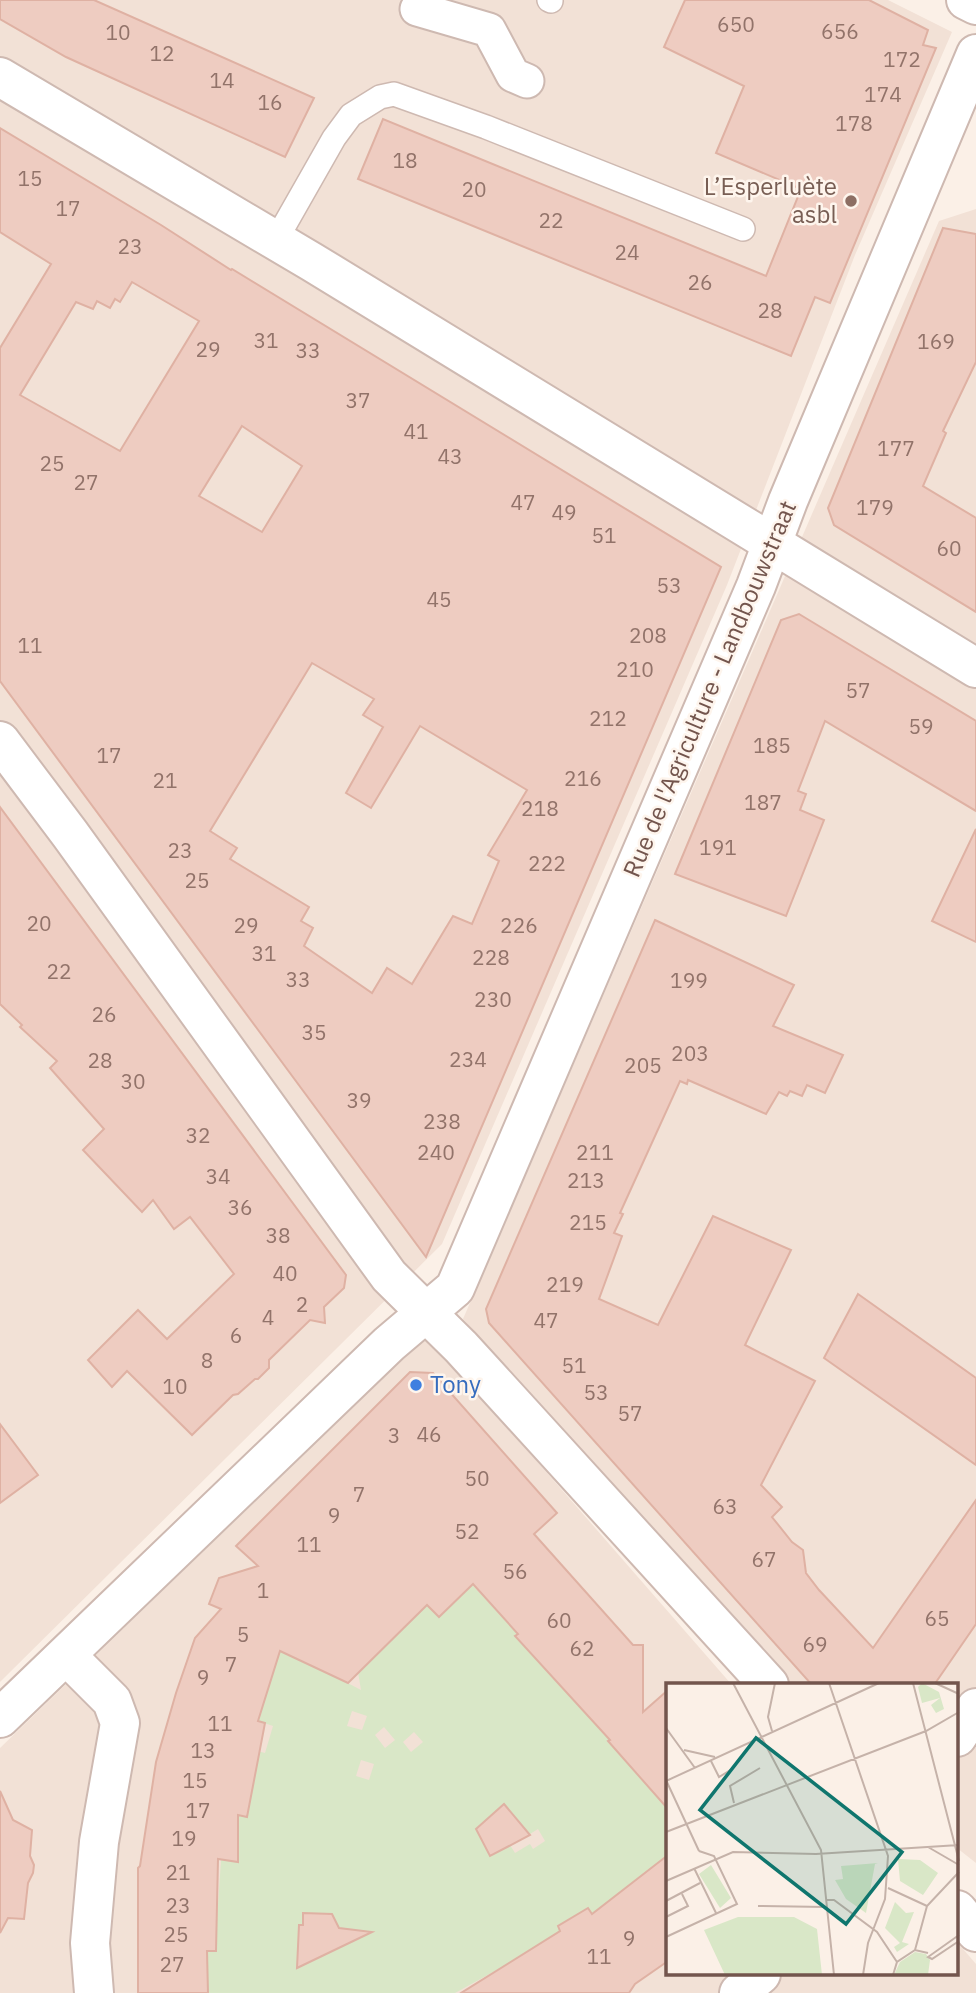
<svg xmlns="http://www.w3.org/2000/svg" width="976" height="1993" viewBox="0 0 976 1993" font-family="'IBM Plex Sans',sans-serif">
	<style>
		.residential { fill: #f2e1d6 }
		.green { fill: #d9e7c7; fill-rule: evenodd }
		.building { fill: #eeccc1; stroke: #dfb1a3; stroke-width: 2; fill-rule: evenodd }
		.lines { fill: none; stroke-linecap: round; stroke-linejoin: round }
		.service-casing { stroke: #ceb9b1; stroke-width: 26 }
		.pedestrian-casing { stroke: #ceb9b1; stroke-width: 37 }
		.minor-casing { stroke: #ceb9b1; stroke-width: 42 }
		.tertiary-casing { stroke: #ceb9b1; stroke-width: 42 }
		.service { stroke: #fff; stroke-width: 23 }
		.pedestrian { stroke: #fff; stroke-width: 33 }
		.minor { stroke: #fff; stroke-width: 38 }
		.tertiary { stroke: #fff; stroke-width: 38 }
		.education-dot { fill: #8d6e63; stroke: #fef5ed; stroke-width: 2.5 }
		.shop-dot { fill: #3f7fe0; stroke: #fef5ed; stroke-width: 2.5 }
		.labels { text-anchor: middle; stroke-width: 5; stroke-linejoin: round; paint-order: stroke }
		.number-label { font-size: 21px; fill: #92736a }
		.education-label { font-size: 24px; fill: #785e54; stroke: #fef5ed; text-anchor: end }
		.street-label { font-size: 24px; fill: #73554d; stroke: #fef5ed }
		.shop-label { font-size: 24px; fill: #366cbe; stroke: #fef5ed; text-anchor: start }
		.inset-road { fill: none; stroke: #c5b2a9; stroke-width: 2 }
		.view { fill: #0f766e; fill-opacity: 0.15; stroke: #0f766e; stroke-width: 3.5 }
		.inset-edge { fill: none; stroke: #73554d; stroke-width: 3.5 }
	</style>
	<rect width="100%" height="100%" fill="#fbf0e7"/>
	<g class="residential">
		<path d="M 0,0 L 888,0 L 952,32 L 855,255 L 727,585 L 442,1244 L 0,1682 Z"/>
		<path d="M 976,209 L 976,1863 L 957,1848 L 957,1685 L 790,1685 L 463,1319 L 939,221 Z"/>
		<path d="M 427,1335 L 732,1685 L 668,1685 L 668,1974 L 957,1974 L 957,1942 L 976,1964 L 976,1993 L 0,1993 L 0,1748 Z"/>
	</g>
	<path class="green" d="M 463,1575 L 518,1634 L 516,1636 L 563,1689 L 573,1681 L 610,1740 L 608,1742 L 668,1795 L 668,1856 L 618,1894 L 594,1916 L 588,1908 L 558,1926 L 560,1931 L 504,1966 L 455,1993 L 207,1993 L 207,1951 L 217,1921 L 221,1860 L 236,1862 L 238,1815 L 247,1816 L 249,1808 L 246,1748 L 265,1753 L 273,1726 L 258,1721 L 267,1694 L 265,1694 L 287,1633 L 346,1659 L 360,1672 L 427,1605 L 439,1617 L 450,1607 ZM 358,1672 L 361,1690 L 336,1677 ZM 352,1711 L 367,1716 L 362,1730 L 347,1726 ZM 384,1727 L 395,1740 L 385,1748 L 375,1735 ZM 414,1732 L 423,1742 L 411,1752 L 403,1742 ZM 361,1760 L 374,1764 L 369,1780 L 356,1776 ZM 538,1829 L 545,1841 L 533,1849 L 530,1844 L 515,1853 L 507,1840 L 525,1837 ZM 304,1913 L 316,1937 L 298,1936 L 299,1925 L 303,1925 Z"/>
	<g class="building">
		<path d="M 0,0 L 94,0 L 314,98 L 285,157 L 66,57 L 0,19 Z"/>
		<path d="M 685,0 L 869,0 L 928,30 L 923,45 L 936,48 L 830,303 L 815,297 L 791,356 L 358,179 L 383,119 L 766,276 L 801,189 L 716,153 L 744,86 L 664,47 Z"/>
		<path d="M 0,128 L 161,225 L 231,270 L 232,269 L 721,567 L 426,1257 L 0,681 L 0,348 L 51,264 L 0,232 ZM 132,282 L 199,321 L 120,451 L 20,395 L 76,302 L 93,309 L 97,301 L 110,308 L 115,299 L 120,302 ZM 242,426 L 302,466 L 262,532 L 199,496 ZM 312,663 L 374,699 L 363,715 L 383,727 L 346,793 L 371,808 L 420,726 L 527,790 L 488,855 L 499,861 L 472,924 L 453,916 L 412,984 L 387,968 L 372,993 L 304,946 L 313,928 L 301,921 L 309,907 L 230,859 L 237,848 L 210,831 Z"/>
		<path d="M 943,228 L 976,234 L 976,362 L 943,431 L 946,433 L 923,486 L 976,518 L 976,612 L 834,525 L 828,508 Z"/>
		<path d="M 799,614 L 976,721 L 976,811 L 825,721 L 798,791 L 806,794 L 800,810 L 824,820 L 786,916 L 675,874 L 781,620 Z"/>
		<path d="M 0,807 L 346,1275 L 344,1288 L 324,1307 L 325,1323 L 310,1320 L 269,1360 L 269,1368 L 258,1379 L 255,1379 L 238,1394 L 233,1395 L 192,1435 L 127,1371 L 112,1387 L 88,1360 L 138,1310 L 167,1339 L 234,1274 L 190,1217 L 174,1229 L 153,1200 L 142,1212 L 83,1150 L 104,1129 L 50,1068 L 57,1061 L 20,1027 L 22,1025 L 0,1004 Z"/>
		<path d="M 976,829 L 976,942 L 932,921 Z"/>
		<path d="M 655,920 L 794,985 L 773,1026 L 843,1055 L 825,1093 L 807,1085 L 802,1096 L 790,1091 L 787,1096 L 779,1092 L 766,1114 L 688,1080 L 687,1084 L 680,1081 L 620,1213 L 623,1214 L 614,1233 L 622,1236 L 599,1299 L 658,1325 L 713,1216 L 791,1250 L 745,1345 L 815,1381 L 761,1485 L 782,1507 L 772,1517 L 792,1542 L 803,1550 L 806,1573 L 819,1590 L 873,1648 L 976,1500 L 976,1624 L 934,1685 L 812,1685 L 489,1323 L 486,1309 Z"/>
		<path d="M 858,1294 L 976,1378 L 976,1465 L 824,1358 Z"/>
		<path d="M 410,1372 L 433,1373 L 557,1513 L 534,1534 L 633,1645 L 643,1645 L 643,1712 L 668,1690 L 668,1809 L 608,1741 L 610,1740 L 515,1636 L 518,1634 L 473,1584 L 439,1617 L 427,1605 L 348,1683 L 280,1651 L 258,1721 L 265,1723 L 247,1817 L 238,1815 L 238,1862 L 218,1859 L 216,1951 L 207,1951 L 208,1993 L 138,1993 L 138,1868 L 140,1866 L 156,1762 L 176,1693 L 195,1638 L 221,1609 L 209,1604 L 219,1578 L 258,1566 L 236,1546 Z"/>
		<path d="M 0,1424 L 38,1475 L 0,1503 Z"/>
		<path d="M 0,1791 L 13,1820 L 32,1830 L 30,1856 L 34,1865 L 33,1873 L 28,1883 L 24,1919 L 8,1918 L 0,1933 Z"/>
		<path d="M 504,1804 L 530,1835 L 490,1856 L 476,1829 Z"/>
		<path d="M 668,1855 L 668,1961 L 635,1984 L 629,1993 L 461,1993 L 560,1931 L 558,1926 L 588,1908 L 592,1914 Z"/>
		<path d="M 303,1913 L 332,1914 L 339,1928 L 372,1932 L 297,1968 L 299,1925 L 303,1925 Z"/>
	</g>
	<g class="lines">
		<g class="service-casing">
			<g id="service">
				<path d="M 549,0 L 551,1"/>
				<path d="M 276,240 L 334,138 L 351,115 L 380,97 L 394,94 L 486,127 L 743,229"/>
			</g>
		</g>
		<g class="pedestrian-casing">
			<path id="pedestrian" d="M 417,9 L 489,30 L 513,75 L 527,81"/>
		</g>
		<g class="minor-casing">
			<g id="minor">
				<path d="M 0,77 L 312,262 L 976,668"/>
				<path d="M 0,741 L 70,834 L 389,1276 L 461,1347 L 769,1685"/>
				<path d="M 67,1656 L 112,1701 L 120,1723 L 99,1842 L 90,1943 L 94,1993"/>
				<path d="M 0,1718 L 389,1344 L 455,1288 L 756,586 L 788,501 L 976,54"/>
				<path d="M 957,1737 L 976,1708"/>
				<path d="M 957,1910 L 976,1932"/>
				<path d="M 739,1993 L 761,1974"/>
			</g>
		</g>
		<g class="tertiary-casing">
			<path id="tertiary" d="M 966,0 L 976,5"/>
		</g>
		<use href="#service" class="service"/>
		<use href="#pedestrian" class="pedestrian"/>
		<use href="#minor" class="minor"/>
		<use href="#tertiary" class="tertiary"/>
	</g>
	<circle class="education-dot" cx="851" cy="201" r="7"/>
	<circle class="shop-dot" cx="416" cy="1385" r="7"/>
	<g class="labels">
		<g class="number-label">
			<text x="736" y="32">650</text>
			<text x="840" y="39">656</text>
			<text x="118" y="40">10</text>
			<text x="162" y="61">12</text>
			<text x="902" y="67">172</text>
			<text x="222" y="88">14</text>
			<text x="883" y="102">174</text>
			<text x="270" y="110">16</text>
			<text x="854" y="131">178</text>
			<text x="405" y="168">18</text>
			<text x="30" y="186">15</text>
			<text x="474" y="197">20</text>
			<text x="68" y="216">17</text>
			<text x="551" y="228">22</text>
			<text x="130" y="254">23</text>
			<text x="627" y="260">24</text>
			<text x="700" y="290">26</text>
			<text x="770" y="318">28</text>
			<text x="266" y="348">31</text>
			<text x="936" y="349">169</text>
			<text x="208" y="357">29</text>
			<text x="308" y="358">33</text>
			<text x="358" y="408">37</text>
			<text x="416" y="439">41</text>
			<text x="896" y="456">177</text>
			<text x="450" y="464">43</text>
			<text x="52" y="471">25</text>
			<text x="86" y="490">27</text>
			<text x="523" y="510">47</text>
			<text x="875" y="515">179</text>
			<text x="564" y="520">49</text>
			<text x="604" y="543">51</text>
			<text x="949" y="556">60</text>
			<text x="669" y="593">53</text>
			<text x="439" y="607">45</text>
			<text x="648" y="643">208</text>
			<text x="30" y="653">11</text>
			<text x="635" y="677">210</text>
			<text x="858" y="698">57</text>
			<text x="608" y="726">212</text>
			<text x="921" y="734">59</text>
			<text x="772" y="753">185</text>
			<text x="109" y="763">17</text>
			<text x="583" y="786">216</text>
			<text x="165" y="788">21</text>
			<text x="763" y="810">187</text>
			<text x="540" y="816">218</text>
			<text x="718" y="855">191</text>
			<text x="180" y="858">23</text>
			<text x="547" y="871">222</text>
			<text x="197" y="888">25</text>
			<text x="39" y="931">20</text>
			<text x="246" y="933">29</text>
			<text x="519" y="933">226</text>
			<text x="264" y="961">31</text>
			<text x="491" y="965">228</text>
			<text x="59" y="979">22</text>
			<text x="298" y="987">33</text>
			<text x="689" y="988">199</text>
			<text x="493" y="1007">230</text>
			<text x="104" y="1022">26</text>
			<text x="314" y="1040">35</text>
			<text x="690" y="1061">203</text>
			<text x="468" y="1067">234</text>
			<text x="100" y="1068">28</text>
			<text x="643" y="1073">205</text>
			<text x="133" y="1089">30</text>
			<text x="359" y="1108">39</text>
			<text x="442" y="1129">238</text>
			<text x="198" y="1143">32</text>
			<text x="436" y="1160">240</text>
			<text x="595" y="1160">211</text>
			<text x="218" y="1184">34</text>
			<text x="586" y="1188">213</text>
			<text x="240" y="1215">36</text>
			<text x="588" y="1230">215</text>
			<text x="278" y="1243">38</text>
			<text x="285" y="1281">40</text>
			<text x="565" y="1292">219</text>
			<text x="302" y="1312">2</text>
			<text x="268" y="1325">4</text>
			<text x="546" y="1328">47</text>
			<text x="236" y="1343">6</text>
			<text x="207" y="1368">8</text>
			<text x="574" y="1373">51</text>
			<text x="175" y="1394">10</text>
			<text x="596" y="1400">53</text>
			<text x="630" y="1421">57</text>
			<text x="429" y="1442">46</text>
			<text x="394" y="1443">3</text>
			<text x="477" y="1486">50</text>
			<text x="359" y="1502">7</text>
			<text x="725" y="1514">63</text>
			<text x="334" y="1523">9</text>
			<text x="467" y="1539">52</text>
			<text x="309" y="1552">11</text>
			<text x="764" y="1567">67</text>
			<text x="515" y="1579">56</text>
			<text x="263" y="1598">1</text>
			<text x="937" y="1626">65</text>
			<text x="559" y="1628">60</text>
			<text x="243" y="1642">5</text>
			<text x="815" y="1652">69</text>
			<text x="582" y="1656">62</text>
			<text x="231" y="1672">7</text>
			<text x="203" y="1685">9</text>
			<text x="220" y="1731">11</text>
			<text x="203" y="1758">13</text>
			<text x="195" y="1788">15</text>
			<text x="198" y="1818">17</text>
			<text x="184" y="1846">19</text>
			<text x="178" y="1880">21</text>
			<text x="178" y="1913">23</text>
			<text x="176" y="1942">25</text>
			<text x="629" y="1946">9</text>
			<text x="599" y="1964">11</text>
			<text x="172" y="1972">27</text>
		</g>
		<g class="education-label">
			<text x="837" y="195">L’Esperluète<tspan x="837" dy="28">asbl</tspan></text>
		</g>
		<g class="street-label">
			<text transform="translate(710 689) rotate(-67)" y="8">Rue de l'Agriculture - Landbouwstraat</text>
		</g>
		<g class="shop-label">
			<text x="430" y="1393">Tony</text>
		</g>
	</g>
	<g transform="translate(666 1683)">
		<rect width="292" height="292" fill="#fbf0e7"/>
		<path d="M 256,0 L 273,9 L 278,26 L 270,30 L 265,22 L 274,15 L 256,20 L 252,4 ZM 232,176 L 254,177 L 272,190 L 257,212 L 234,198 ZM 212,180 L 209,181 L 200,230 L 180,216 L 169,197 L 177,196 L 175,183 ZM 45,182 L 65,215 L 54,225 L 33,191 ZM 229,219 L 240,230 L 248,229 L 236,259 L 243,261 L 231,269 L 228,264 L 234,260 L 219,245 ZM 72,234 L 128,234 L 151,246 L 156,292 L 59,292 L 38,247 ZM 249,269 L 260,271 L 264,277 L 262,292 L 228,292 L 234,279 Z" fill="#d9e7c7"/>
		<path class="inset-road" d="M 67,0 L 155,167 L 168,292M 163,0 L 222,173 L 219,216 L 202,260 L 197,292M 247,0 L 293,178M 269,0 L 293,11M 0,45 L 29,85M 106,48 L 102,34 L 109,0M 18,67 L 49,74M 45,78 L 53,94 L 66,86M 0,97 L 33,168M 0,98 L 213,0M 68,120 L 64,103 L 94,85M 0,149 L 260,48 L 293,29M 262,164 L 293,182M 28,185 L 50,230M 0,198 L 67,169 L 150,171 L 293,162M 222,205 L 261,223M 160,217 L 168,217 L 211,249 L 231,279M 0,218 L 34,200M 92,223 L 160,224M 0,234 L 22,223 L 16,211M 293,252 L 262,274 L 266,276 L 293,258M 0,254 L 71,221 L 48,173 L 33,168M 249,267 L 261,223 L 293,189M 227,292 L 231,279 L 249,267 L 262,270"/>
		<path class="view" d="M 90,55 L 236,169 L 180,241 L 34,127 Z"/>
		<rect width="292" height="292" class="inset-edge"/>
	</g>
</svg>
